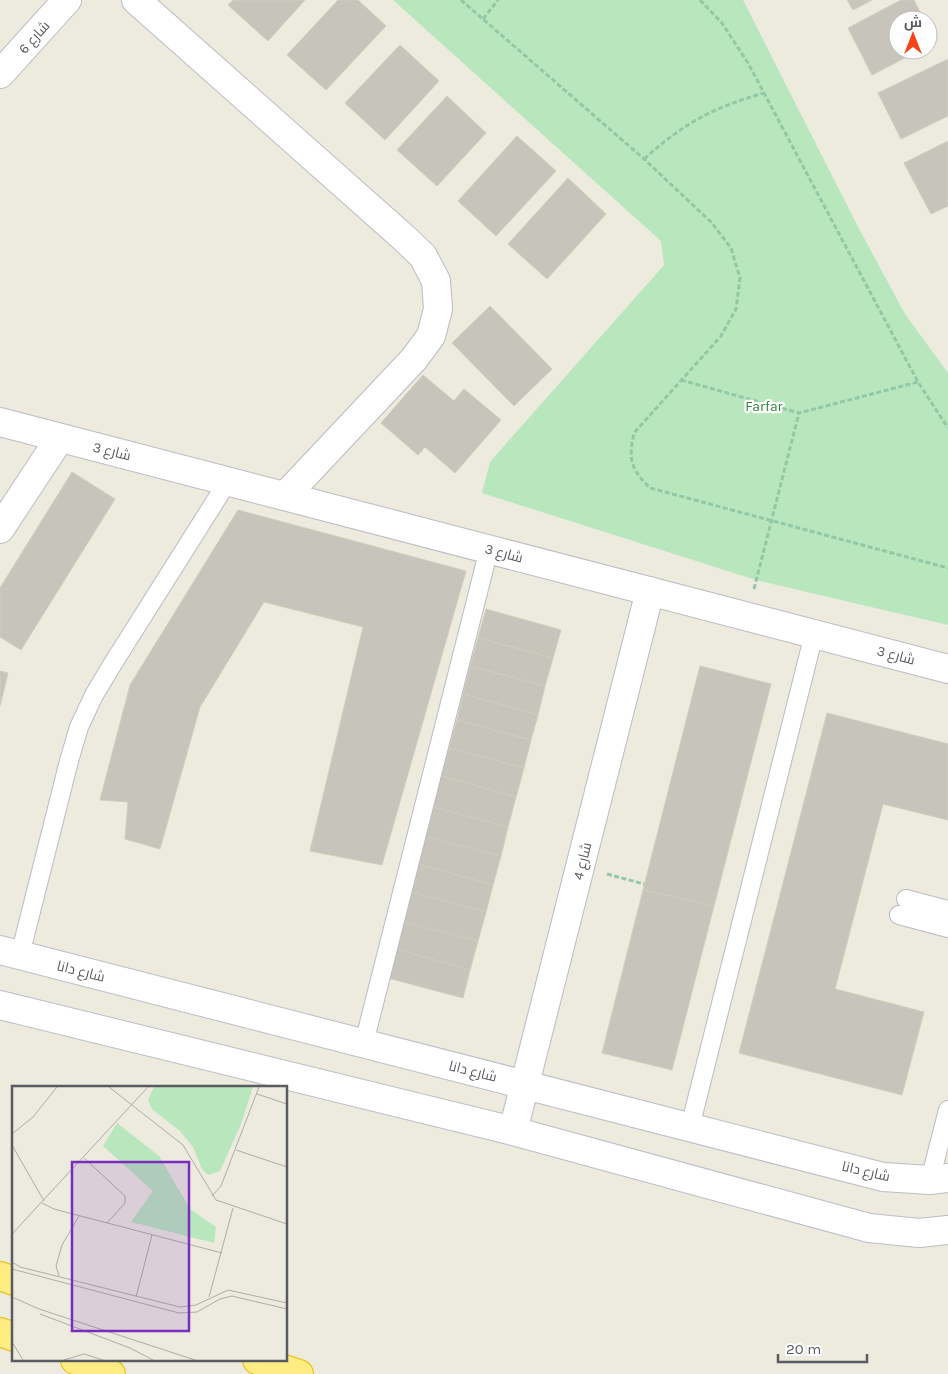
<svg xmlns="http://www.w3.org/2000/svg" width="948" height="1374" viewBox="0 0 948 1374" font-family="Karla,Cairo,sans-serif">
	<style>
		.green { fill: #b8e7bd }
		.building { fill: #c7c4bb; stroke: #d1cdbc }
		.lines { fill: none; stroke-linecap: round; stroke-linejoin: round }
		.lane-casing { stroke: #babcc2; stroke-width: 20 }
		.street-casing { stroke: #babcc2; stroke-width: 30 }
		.secondary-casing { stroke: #bbbec6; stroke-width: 30 }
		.highway-casing { stroke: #ebba00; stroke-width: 30 }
		.path { stroke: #91c8a6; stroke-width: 3; stroke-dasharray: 5 2.5; stroke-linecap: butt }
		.lane { stroke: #fff; stroke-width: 18 }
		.street { stroke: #fff; stroke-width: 28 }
		.secondary { stroke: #fff; stroke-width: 28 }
		.highway { stroke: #ffed83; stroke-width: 28 }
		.labels { text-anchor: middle; stroke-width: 4.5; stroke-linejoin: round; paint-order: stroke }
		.street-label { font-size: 14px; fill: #585b61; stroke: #fff }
		.park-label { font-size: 14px; fill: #2d833a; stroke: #fff }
		.inset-road { fill: none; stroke: #adada8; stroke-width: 1 }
		.view { fill: #7b2cbf; fill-opacity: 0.15; stroke: #7b2cbf; stroke-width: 2.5 }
		.inset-edge { fill: none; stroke: #585b61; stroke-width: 2.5 }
	</style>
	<rect width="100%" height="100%" fill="#ecebde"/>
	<path class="green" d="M 393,0 L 743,0 L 856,223 L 905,314 L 948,373 L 948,625 L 756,580 L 482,493 L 490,462 L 664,265 L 661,241 Z"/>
	<g class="building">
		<path d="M 233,0 L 305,0 L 268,41 L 228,5 Z"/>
		<path d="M 338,0 L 358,0 L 386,26 L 326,90 L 287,55 Z"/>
		<path d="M 847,0 L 872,0 L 853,10 Z"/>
		<path d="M 901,0 L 914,0 L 924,20 L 898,20 L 898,50 L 920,50 L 872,75 L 848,28 Z"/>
		<path d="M 928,27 L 936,42 L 928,46 Z"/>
		<path d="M 400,45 L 439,81 L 385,140 L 345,103 Z"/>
		<path d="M 948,59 L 948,116 L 901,139 L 878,93 Z"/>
		<path d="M 447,96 L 486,133 L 437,186 L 397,150 Z"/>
		<path d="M 517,136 L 556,171 L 496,236 L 458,201 Z"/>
		<path d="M 948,141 L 948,206 L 931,214 L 904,163 Z"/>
		<path d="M 568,178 L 606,214 L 547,279 L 508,244 Z"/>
		<path d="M 490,306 L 552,369 L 514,406 L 452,343 Z"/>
		<path d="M 423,375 L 454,401 L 464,389 L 501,420 L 455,473 L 425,447 L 418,455 L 381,423 Z"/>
		<path d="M 72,472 L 115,499 L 21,650 L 0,637 L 0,588 Z"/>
		<path d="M 238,510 L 466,571 L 382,865 L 310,851 L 363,627 L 264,602 L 200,707 L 160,849 L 125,839 L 128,802 L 100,800 L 130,685 Z"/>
		<path d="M 486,609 L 561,630 L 553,658 L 478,638 Z"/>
		<path d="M 478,638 L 553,658 L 545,686 L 470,666 Z"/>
		<path d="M 470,666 L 545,686 L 538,715 L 463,694 Z"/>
		<path d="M 700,666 L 771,684 L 714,906 L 643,890 Z"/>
		<path d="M 0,671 L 8,673 L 0,706 Z"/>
		<path d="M 463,694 L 538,715 L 531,740 L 457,720 Z"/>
		<path d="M 827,713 L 948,744 L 948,820 L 883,804 L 835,989 L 924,1012 L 902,1095 L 739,1053 Z"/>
		<path d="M 457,720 L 531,740 L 524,768 L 449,748 Z"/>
		<path d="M 449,748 L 524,768 L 516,797 L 441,776 Z"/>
		<path d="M 441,776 L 516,797 L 508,827 L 433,807 Z"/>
		<path d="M 433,807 L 508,827 L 501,856 L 426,837 Z"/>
		<path d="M 426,837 L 501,856 L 493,885 L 418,864 Z"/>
		<path d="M 418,864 L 493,885 L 486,912 L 411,892 Z"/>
		<path d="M 643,890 L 714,906 L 672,1070 L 602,1053 Z"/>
		<path d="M 411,892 L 486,912 L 478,941 L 403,922 Z"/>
		<path d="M 403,922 L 478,941 L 470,970 L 396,949 Z"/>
		<path d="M 396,949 L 470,970 L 463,998 L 388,978 Z"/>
	</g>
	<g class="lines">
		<g class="lane-casing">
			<g id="lane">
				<path d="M 906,899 L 948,910"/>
				<path d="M 899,915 L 948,928"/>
				<path d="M 20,955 L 69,761 L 79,727 L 94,695 L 112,665 L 228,481"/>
				<path d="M 364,1043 L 489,549"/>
				<path d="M 690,1127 L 814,634"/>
				<path d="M 930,1180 L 948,1110"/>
			</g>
		</g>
		<g class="street-casing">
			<g id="street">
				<path d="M 136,0 L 403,237 L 423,256 L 436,281 L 438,309 L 431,336 L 414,359 L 285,496"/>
				<path d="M 0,74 L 67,0"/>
				<path d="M 0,422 L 948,669"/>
				<path d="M 0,529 L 60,438"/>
				<path d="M 513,1131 L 650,591"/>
			</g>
		</g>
		<g class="secondary-casing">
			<g id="secondary">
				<path d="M 0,950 L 883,1177 L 930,1180 L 948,1178"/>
				<path d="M 0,1005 L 513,1131 L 869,1228 L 919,1233 L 948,1230"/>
			</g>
		</g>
		<g class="highway-casing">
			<g id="highway">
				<path d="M 0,1276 L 14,1281"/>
				<path d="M 0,1332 L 14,1337"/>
				<path d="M 75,1360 L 111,1374"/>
				<path d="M 257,1360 L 299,1374"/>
			</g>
		</g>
		<g class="path">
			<path d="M 461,0 L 644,159 L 712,223 L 731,248 L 740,278 L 736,309 L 721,336 L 634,433 C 628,460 631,469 650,488 L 948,568"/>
			<path d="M 700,0 L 722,23 L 748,63 L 918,382 L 948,428"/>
			<path d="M 483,19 L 498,0"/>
			<path d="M 644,159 C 684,123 712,108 764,93"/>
			<path d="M 681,380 L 799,413 L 918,382"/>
			<path d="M 754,589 L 799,413"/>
			<path d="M 607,874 L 644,884"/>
		</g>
		<use href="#lane" class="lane"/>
		<use href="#street" class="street"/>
		<use href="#secondary" class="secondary"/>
		<use href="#highway" class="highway"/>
	</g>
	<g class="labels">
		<g class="street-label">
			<text transform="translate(34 37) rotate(-48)" y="5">شارع 6</text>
			<text transform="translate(112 451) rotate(14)" y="5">شارع 3</text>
			<text transform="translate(504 553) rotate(15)" y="5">شارع 3</text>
			<text transform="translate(896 655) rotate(15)" y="5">شارع 3</text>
			<text transform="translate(582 861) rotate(-76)" y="5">شارع 4</text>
			<text transform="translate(81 971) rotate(14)" y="5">شارع دانا</text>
			<text transform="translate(473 1071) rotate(14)" y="5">شارع دانا</text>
			<text transform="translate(866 1171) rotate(13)" y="5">شارع دانا</text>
		</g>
		<g class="park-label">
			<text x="764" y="411">Farfar</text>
		</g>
	</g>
	<g transform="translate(12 1086)">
		<rect width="275" height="275" fill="#ecebde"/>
		<path d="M 142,1 L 241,1 L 229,38 L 208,85 L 196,89 L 190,83 L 181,61 L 168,45 L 140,23 L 136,14 ZM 105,37 L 147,70 L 178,123 L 204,141 L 202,157 L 119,136 L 141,105 L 91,60 Z" fill="#b8e7bd"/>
		<path class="inset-road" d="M 97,1 L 171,59 L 204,114 L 275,138M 245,8 L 275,18M 0,48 L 21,31 L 45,1M 0,59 L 32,115M 224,64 L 275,81M 72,72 L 113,110 L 113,117 L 95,137M 200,110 L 209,100 L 247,1M 30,117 L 42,123 L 210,167M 0,148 L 136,1M 0,176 L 8,181 L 168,221 L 184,219 L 216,204 L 275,217M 0,183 L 167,227 L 185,226 L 208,213 L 220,210 L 275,223M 47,190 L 44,180 L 50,159 L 67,130M 0,211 L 27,223 L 183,274M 124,211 L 140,149M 197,211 L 221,122M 28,228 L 118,262 L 141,274M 0,256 L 11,274M 52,274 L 72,268 L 91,274"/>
		<path class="view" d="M 60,76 L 177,76 L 177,245 L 60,245 Z"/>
		<rect width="275" height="275" class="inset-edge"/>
	</g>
	<g transform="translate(913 35)"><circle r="24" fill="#ffffff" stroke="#bcbdc0"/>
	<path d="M0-4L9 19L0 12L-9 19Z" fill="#f6431a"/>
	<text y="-8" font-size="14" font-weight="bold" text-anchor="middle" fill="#585b61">ش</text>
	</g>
	<path d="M778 1354v8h89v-8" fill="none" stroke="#585b61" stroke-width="2.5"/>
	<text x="786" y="1354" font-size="15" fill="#585b61" stroke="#ffffff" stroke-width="4" paint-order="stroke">20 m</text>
</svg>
